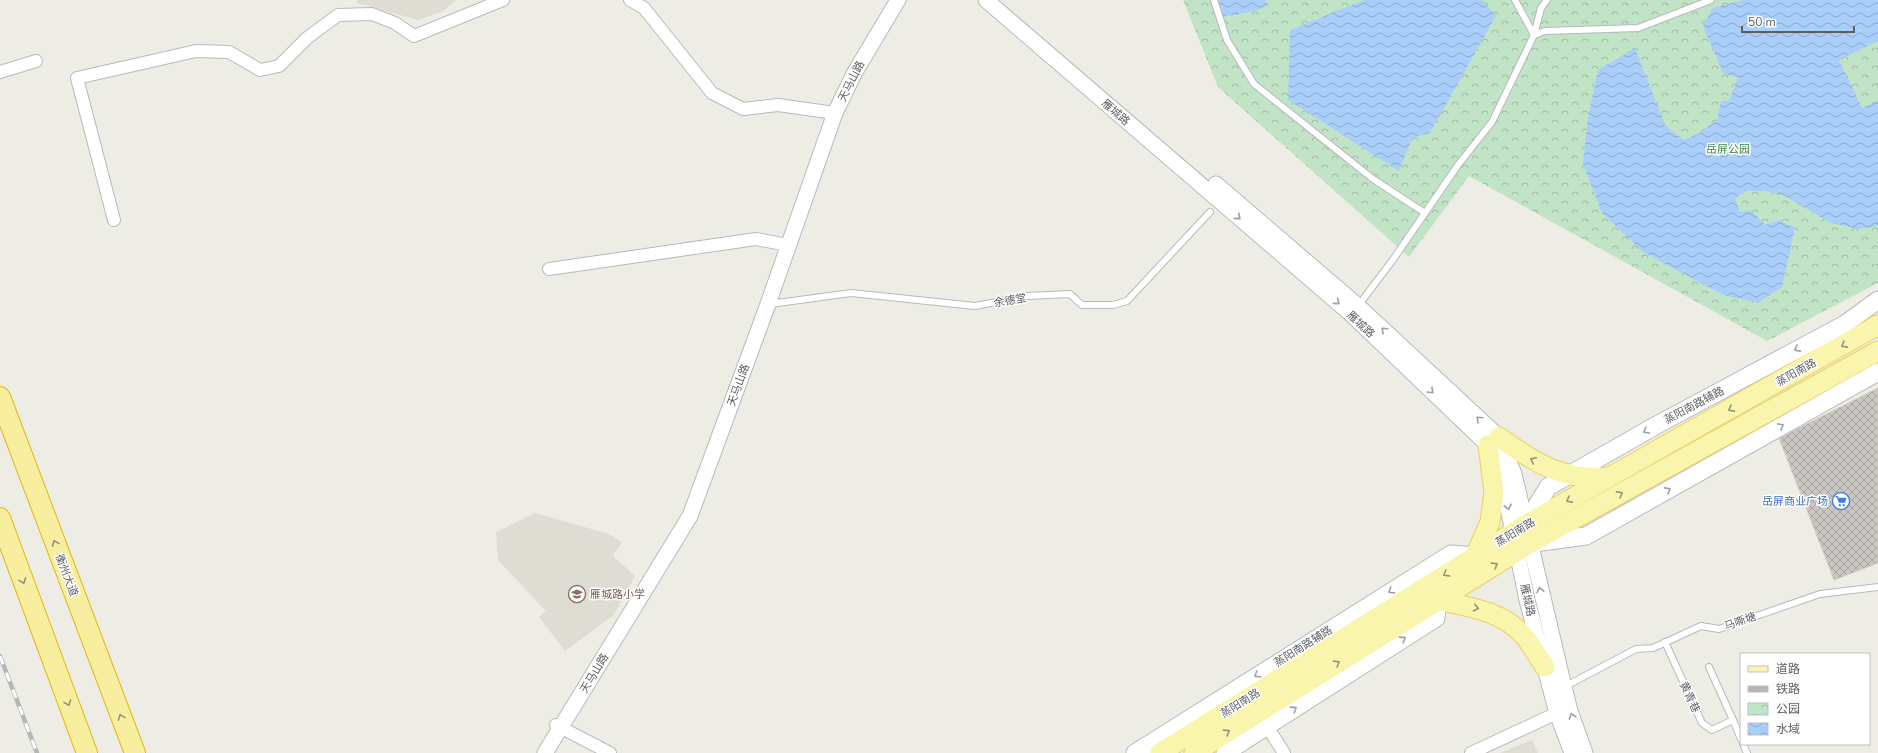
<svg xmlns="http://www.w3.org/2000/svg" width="1878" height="753" viewBox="0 0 1878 753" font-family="'Nunito Sans','Noto Sans SC',sans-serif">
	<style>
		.education { fill: #dedcd3 }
		.park { fill: url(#park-crowns) }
		.water { fill: url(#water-waves) }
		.building { fill: url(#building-cross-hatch); stroke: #d2cfc3 }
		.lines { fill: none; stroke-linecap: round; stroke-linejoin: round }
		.service-casing { stroke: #b7b9be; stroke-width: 8 }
		.minor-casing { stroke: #b7b9be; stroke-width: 14 }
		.tertiary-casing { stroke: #b7b9be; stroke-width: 17 }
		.secondary-casing { stroke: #b8bac0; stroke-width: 19 }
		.primary-casing { stroke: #e9d163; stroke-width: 21 }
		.trunk-casing { stroke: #e5b70e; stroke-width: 22 }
		.service { stroke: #fff; stroke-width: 6 }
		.minor { stroke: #fff; stroke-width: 12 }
		.tertiary { stroke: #fff; stroke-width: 15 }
		.secondary { stroke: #fff; stroke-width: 17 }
		.primary { stroke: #faf5ad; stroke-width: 19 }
		.trunk { stroke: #f8eea0; stroke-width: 20 }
		.rail-casing { stroke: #b5b6b6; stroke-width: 4.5 }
		.rail { stroke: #fff; stroke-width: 3; stroke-dasharray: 9; stroke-linecap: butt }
		.oneway { stroke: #9d9fa2 }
		.oneway2 { stroke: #93947e }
		.oneway3 { stroke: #939179 }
		.labels { text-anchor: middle; stroke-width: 3; stroke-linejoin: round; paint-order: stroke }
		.street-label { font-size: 11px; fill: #5c5f64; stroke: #fff }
		.park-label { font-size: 11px; fill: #3b8546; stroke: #fff }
		.shop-label { font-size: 11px; fill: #366cbe; stroke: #fff; text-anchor: end }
		.education-label { font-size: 11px; fill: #785e54; stroke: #fff; text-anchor: start }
	</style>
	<defs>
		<pattern id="park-crowns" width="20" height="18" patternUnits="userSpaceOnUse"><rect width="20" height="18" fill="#c2e4c6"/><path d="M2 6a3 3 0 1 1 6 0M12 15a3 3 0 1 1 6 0" fill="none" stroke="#a1bca4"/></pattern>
		<pattern id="water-waves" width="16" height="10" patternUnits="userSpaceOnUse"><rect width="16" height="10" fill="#a9cefa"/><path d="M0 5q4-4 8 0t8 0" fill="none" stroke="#8daace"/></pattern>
		<pattern id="building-cross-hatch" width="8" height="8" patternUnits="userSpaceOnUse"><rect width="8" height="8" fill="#cac7c2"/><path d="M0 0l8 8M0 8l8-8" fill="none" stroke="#a7a5a1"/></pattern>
	</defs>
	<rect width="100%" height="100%" fill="#eeede5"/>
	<g class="education">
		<path d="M 357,0 L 456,0 L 443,11 L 418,20 L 357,3 Z"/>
		<path d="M 535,513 L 609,534 L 622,542 L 613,556 L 635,576 L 614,615 L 565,651 L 539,617 L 546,611 L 498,560 L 496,532 Z"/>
		<path d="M 1532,740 L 1538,753 L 1500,753 Z"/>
	</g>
	<path class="park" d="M 1183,0 L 1878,0 L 1878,283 L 1767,341 L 1469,176 L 1409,257 L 1218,87 Z"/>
	<g class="water">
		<path d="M 1217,0 L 1266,0 L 1267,6 L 1255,11 L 1222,17 Z"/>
		<path d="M 1364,0 L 1482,0 L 1496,16 L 1430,133 L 1412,138 L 1399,171 L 1288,100 L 1290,30 Z"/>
		<path d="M 1743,0 L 1878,0 L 1878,41 L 1839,60 L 1862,108 L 1878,101 L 1878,226 L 1858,229 L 1831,223 L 1783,195 L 1765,191 L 1748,191 L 1735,198 L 1740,212 L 1752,211 L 1765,225 L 1779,220 L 1795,228 L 1782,287 L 1758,303 L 1723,295 L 1643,252 L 1602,213 L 1583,164 L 1588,117 L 1598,70 L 1635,48 L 1665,125 L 1684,140 L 1698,134 L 1717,120 L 1721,101 L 1729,101 L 1738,78 L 1723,73 L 1703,26 L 1713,8 Z"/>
	</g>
	<path class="building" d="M 1878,388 L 1878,563 L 1834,580 L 1779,438 Z"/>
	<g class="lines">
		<g class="service-casing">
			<g id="service">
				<path d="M 1214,0 L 1227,40 L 1254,84 L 1373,179 L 1425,213"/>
				<path d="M 1515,0 L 1534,35"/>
				<path d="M 1534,35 L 1541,8 L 1547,0"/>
				<path d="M 770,304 L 851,293 L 975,306 L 1027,296 L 1070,294 L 1082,305 L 1113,305 L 1127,301 L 1210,212"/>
				<path d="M 1358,306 L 1392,261 L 1458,165 L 1492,122 L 1534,35 L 1545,31 L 1638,28 L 1711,0"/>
				<path d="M 1665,642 L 1702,723 L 1712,730 L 1733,720 L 1741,739"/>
				<path d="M 1709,667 L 1733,720"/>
				<path d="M 1564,687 L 1636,649 L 1653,648 L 1701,626 L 1719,629 L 1820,594 L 1878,587"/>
				<path d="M 1743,744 L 1747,753"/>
			</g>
		</g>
		<g class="minor-casing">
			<g id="minor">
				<path d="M 630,0 L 644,8 L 712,93 L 743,109 L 778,105 L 835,113"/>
				<path d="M 0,72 L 36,61"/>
				<path d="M 114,220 L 77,78 L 196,51 L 229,52 L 260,70 L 279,66 L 307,38 L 338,15 L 372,14 L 395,23 L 414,36 L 503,0"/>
				<path d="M 549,269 L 756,239 L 782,244"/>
				<path d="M 1263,720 L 1284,753"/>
				<path d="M 556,725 L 610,753"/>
				<path d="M 1471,753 L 1557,713"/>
			</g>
		</g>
		<g class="tertiary-casing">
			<g id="tertiary">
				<path d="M 986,0 L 1351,314 L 1488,445 L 1502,479 L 1527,600 L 1557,713 L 1572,753"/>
				<path d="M 1216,184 L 1358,306 L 1499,437 L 1514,474 L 1564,687 L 1570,711 L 1585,753"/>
				<path d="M 545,753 L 690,516 L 768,304 L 835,113 L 855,72 L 898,0"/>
			</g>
		</g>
		<g class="secondary-casing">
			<g id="secondary">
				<path d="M 1525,525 L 1548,487 L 1655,426 L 1845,324 L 1878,300"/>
				<path d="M 1534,543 L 1586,536 L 1878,372"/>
				<path d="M 1135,753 L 1451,554 L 1475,556"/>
				<path d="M 1225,753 L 1436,618 L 1438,600"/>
			</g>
		</g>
		<g class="primary-casing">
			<g id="primary">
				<path d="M 1499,437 C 1535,463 1563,481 1609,477"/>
				<path d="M 1475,556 L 1490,522 L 1494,492 L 1488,445"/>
				<path d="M 1438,600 C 1469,607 1503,611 1524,636 C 1532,645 1538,657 1545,667"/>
				<path d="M 1160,753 L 1525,525 L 1878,325"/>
				<path d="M 1194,753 L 1529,544 L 1878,351"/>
			</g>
		</g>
		<g class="trunk-casing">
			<g id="trunk">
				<path d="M 0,397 L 135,753"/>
				<path d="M 0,518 L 87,753"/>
			</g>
		</g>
		<use href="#service" class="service"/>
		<use href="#minor" class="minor"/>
		<use href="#tertiary" class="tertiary"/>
		<use href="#secondary" class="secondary"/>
		<use href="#primary" class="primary"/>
		<use href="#trunk" class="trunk"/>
		<g class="rail-casing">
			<path id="rail" d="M 0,656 L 37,753"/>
		</g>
		<use href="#rail" class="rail"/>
	</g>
	<defs><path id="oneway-chevron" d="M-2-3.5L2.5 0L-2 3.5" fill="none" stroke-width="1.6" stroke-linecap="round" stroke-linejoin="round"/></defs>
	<g class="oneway">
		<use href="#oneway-chevron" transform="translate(1238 217) rotate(41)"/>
		<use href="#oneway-chevron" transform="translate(1337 302) rotate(41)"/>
		<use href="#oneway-chevron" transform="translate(1384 330) rotate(-137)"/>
		<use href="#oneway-chevron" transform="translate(1797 349) rotate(152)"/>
		<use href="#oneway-chevron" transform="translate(1431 391) rotate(44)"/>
		<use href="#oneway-chevron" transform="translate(1479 419) rotate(-137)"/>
		<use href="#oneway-chevron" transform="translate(1781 426) rotate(-29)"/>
		<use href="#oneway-chevron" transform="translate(1646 431) rotate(150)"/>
		<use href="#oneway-chevron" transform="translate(1668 490) rotate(-29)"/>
		<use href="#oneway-chevron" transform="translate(1508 507) rotate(78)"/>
		<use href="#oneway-chevron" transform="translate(1540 590) rotate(-103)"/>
		<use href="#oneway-chevron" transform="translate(1391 591) rotate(148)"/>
		<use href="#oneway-chevron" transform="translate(1403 639) rotate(-33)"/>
		<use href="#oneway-chevron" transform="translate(1257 675) rotate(148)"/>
		<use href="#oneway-chevron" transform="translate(1294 709) rotate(-33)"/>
		<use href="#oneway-chevron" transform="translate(1572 716) rotate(-109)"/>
	</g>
	<g class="oneway2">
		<use href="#oneway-chevron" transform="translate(1844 345) rotate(151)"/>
		<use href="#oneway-chevron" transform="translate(1731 409) rotate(151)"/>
		<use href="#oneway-chevron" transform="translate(1533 460) rotate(-153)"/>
		<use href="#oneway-chevron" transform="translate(1620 494) rotate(-29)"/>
		<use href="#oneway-chevron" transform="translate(1569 500) rotate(151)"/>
		<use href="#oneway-chevron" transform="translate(1495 565) rotate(-32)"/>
		<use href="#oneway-chevron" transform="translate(1446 574) rotate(148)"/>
		<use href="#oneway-chevron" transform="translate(1476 608) rotate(12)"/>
		<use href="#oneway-chevron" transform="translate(1337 663) rotate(-32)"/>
		<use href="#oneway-chevron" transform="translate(1227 732) rotate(-33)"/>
	</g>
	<g class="oneway3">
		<use href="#oneway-chevron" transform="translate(55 543) rotate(-111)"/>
		<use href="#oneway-chevron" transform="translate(23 581) rotate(70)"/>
		<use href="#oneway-chevron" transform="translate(68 703) rotate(70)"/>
		<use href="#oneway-chevron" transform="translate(121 717) rotate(-111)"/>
	</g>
	<defs>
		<g id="supermarket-ring" transform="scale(0.9)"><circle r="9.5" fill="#fff" stroke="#3f7fe0" stroke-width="1.5"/><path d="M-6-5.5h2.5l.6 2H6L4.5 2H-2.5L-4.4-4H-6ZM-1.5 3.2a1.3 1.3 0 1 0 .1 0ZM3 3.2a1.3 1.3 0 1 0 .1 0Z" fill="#3f7fe0"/></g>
		<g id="school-ring" transform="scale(0.9)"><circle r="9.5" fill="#fff" stroke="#8d6e63" stroke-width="1.5"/><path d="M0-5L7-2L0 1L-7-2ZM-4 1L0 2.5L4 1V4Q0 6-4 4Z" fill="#8d6e63"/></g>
	</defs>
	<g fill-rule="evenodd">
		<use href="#supermarket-ring" x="1841" y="501"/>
		<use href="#school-ring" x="577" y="594"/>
	</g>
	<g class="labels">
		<g class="street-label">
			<text transform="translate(851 81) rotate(-63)" y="4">天马山路</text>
			<text transform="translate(1116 112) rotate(41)" y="4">雁城路</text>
			<text transform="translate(1010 300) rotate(-10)" y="4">余德堂</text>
			<text transform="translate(1361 324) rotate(43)" y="4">雁城路</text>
			<text transform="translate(1796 372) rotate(-29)" y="4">蒸阳南路</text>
			<text transform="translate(738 385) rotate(-70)" y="4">天马山路</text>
			<text transform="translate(1694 405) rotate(-28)" y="4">蒸阳南路辅路</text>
			<text transform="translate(1515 532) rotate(-31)" y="4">蒸阳南路</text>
			<text transform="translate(67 575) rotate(69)" y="4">衡州大道</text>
			<text transform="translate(1528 600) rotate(77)" y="4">雁城路</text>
			<text transform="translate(1740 621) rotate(-19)" y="4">马嘶塘</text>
			<text transform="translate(1303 646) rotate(-32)" y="4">蒸阳南路辅路</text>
			<text transform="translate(594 673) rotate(-59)" y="4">天马山路</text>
			<text transform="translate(1690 697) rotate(65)" y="4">黄青巷</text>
			<text transform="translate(1240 703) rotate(-32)" y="4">蒸阳南路</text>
		</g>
		<g class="park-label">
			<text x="1728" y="153">岳屏公园</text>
		</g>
		<g class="shop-label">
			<text x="1828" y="505">岳屏商业广场</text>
		</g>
		<g class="education-label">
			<text x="590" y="598">雁城路小学</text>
		</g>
	</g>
	<rect x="1740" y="653" width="130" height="92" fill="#ffffff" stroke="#bebfc1"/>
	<rect x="1748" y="666" width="20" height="6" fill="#faf5ad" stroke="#bebfc1"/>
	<text x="1776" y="673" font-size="12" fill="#5c5f64">道路</text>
	<rect x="1748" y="686" width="20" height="6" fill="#b5b6b6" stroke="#bebfc1"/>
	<text x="1776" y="693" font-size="12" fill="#5c5f64">铁路</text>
	<rect x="1748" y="703" width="20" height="12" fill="url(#park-crowns)" stroke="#bebfc1"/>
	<text x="1776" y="713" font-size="12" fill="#5c5f64">公园</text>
	<rect x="1748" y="723" width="20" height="12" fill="url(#water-waves)" stroke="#bebfc1"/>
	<text x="1776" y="733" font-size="12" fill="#5c5f64">水域</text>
	<path d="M1742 26v6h112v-6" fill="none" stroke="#5c5f64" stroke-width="2"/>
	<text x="1748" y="26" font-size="12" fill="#5c5f64" stroke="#ffffff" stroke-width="3" paint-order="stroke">50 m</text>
</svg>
